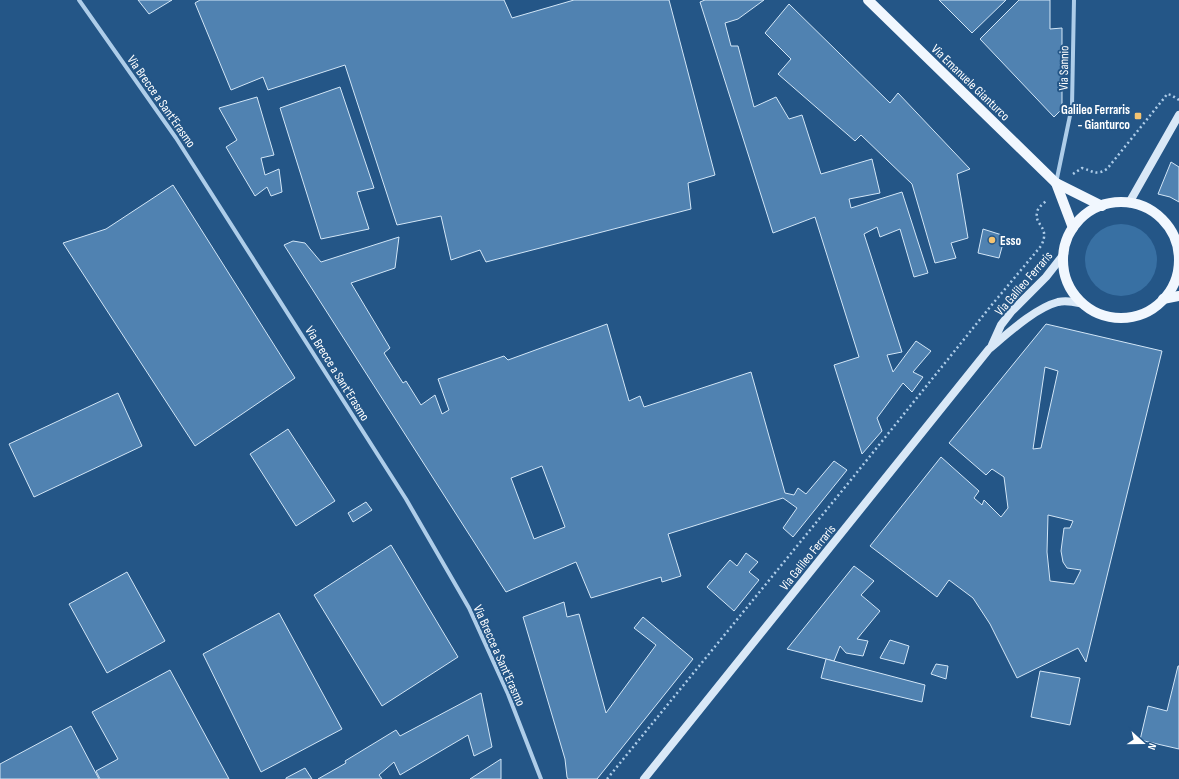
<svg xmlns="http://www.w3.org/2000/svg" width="1179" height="779" viewBox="0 0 1179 779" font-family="'Sofia Sans Condensed',sans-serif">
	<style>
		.green { fill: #3870a3 }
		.building { fill: #5082b1; stroke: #d2e6f7; fill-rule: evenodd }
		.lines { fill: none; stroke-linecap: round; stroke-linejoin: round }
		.path { stroke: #aecde9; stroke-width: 2.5; stroke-dasharray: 2 3; stroke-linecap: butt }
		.minor { stroke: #aecde9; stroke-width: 4 }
		.secondary { stroke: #d9e8f7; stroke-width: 8 }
		.primary { stroke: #f1f7fe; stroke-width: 10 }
		.poi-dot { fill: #f4c472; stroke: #245687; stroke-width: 1.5 }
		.labels { text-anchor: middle; stroke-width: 4; stroke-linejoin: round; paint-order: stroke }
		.street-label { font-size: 13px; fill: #fff; stroke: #245687 }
		.poi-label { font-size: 13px; font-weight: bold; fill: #fff; stroke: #245687; text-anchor: end }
	</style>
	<rect width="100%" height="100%" fill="#245687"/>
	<circle class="green" cx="1121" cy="260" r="36"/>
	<g class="building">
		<path d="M 138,0 L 172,0 L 149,14 Z"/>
		<path d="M 200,0 L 504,0 L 512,18 L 574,0 L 669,0 L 715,175 L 688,183 L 691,209 L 486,262 L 480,250 L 451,260 L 441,216 L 397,225 L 345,65 L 268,90 L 263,77 L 231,90 L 195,3 Z"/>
		<path d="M 705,0 L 764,0 L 738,19 L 725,23 L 731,46 L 738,46 L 754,107 L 776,97 L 789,119 L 802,115 L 821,174 L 872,159 L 880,193 L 849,199 L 851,208 L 902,192 L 928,273 L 914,277 L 900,229 L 880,237 L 877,227 L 864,234 L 902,352 L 887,355 L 893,372 L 916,341 L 931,351 L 913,372 L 923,377 L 912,392 L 903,383 L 877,418 L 882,431 L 862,454 L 834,365 L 859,357 L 815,217 L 773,233 L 700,2 Z"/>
		<path d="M 939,0 L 1006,0 L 972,33 Z"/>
		<path d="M 1019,0 L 1050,0 L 1050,29 L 1062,28 L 1062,109 L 1054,117 L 980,39 Z"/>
		<path d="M 789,4 L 890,103 L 898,93 L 970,169 L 957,174 L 968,238 L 951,243 L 956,258 L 935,263 L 912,184 L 861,135 L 855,141 L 778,74 L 791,59 L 765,33 Z"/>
		<path d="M 340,87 L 374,188 L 357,192 L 369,229 L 321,239 L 280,108 Z"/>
		<path d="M 257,97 L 274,155 L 261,158 L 265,175 L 279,169 L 282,192 L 271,196 L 267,187 L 255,196 L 226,147 L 237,140 L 219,108 Z"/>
		<path d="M 1171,162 L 1179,167 L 1179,202 L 1170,197 L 1158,194 Z"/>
		<path d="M 173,185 L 295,378 L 195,446 L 63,243 L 106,229 Z"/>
		<path d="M 983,229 L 1005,236 L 999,258 L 978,253 Z"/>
		<path d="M 399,237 L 395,268 L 351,283 L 390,348 L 384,353 L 403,383 L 406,381 L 421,405 L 435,395 L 442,414 L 449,410 L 438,379 L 504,356 L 508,360 L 607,324 L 629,401 L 640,396 L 644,407 L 751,372 L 785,493 L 794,495 L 798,488 L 806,494 L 834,461 L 847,470 L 793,537 L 783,528 L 797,508 L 783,498 L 668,534 L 681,576 L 662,582 L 661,577 L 591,598 L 576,562 L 506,592 L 284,245 L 293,241 L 305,243 L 321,262 ZM 542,466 L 565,527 L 534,539 L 511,478 Z"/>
		<path d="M 1046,324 L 1162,351 L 1086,662 L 1078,648 L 1017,678 L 990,624 L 973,598 L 949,580 L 937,597 L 870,546 L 941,457 L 979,491 L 974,498 L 982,505 L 984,500 L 1001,517 L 1008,508 L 1004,477 L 992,469 L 986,475 L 949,443 ZM 1045,367 L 1058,371 L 1041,448 L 1033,449 ZM 1048,515 L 1073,521 L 1070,528 L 1064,528 L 1061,551 L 1063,562 L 1067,568 L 1081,570 L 1074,584 L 1050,581 L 1047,552 Z"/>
		<path d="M 118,393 L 142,446 L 34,497 L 9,444 Z"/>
		<path d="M 288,429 L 335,501 L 296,526 L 250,454 Z"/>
		<path d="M 366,502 L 372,510 L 353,522 L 348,513 Z"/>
		<path d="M 391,545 L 458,657 L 382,706 L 314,595 Z"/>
		<path d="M 746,553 L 758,562 L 749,572 L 759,580 L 734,611 L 707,587 L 730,560 L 737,566 Z"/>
		<path d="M 854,566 L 874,581 L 861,595 L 880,611 L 857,639 L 868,641 L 863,656 L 846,653 L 840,646 L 834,661 L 787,649 Z"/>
		<path d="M 127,572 L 165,641 L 107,673 L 69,604 Z"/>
		<path d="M 564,602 L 567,617 L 579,614 L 606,713 L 656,645 L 634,628 L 643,617 L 693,659 L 597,779 L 568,779 L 567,777 L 565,759 L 523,617 Z"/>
		<path d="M 279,613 L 342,729 L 261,772 L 203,654 Z"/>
		<path d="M 890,640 L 909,646 L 904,664 L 880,658 Z"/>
		<path d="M 826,659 L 925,685 L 922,702 L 821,678 Z"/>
		<path d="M 936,664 L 948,666 L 946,679 L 931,674 Z"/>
		<path d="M 1178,666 L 1179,666 L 1179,749 L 1140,740 L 1148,706 L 1167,711 Z"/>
		<path d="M 170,670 L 229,779 L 100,779 L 96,771 L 118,759 L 92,712 Z"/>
		<path d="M 1040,671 L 1080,678 L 1070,725 L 1031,717 Z"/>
		<path d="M 481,693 L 492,747 L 474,756 L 468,735 L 400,775 L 394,762 L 379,775 L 382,779 L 318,779 L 346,763 L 345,761 L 396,730 L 400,736 Z"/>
		<path d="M 71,726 L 99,779 L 0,779 L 0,764 Z"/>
		<path d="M 501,759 L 501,779 L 470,779 Z"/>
		<path d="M 305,768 L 312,779 L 286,779 L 286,778 Z"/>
	</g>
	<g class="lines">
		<g class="path">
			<path d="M 1073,174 L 1082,168 C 1093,171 1096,176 1107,169 L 1165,97 L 1167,94 L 1171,95 L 1179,100"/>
			<path d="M 607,779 L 850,481 L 990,307 L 1041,246 C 1051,227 1034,225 1037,213 C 1037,208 1043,204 1047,200"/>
		</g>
		<g class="minor">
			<path d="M 79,0 L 176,138 L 406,499 L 469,608 L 508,694 L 541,779"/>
			<path d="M 1056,183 L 1072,106 L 1074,0"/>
		</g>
		<g class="secondary">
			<path d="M 1129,203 L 1179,115"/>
			<path d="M 1178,249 L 1179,248"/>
			<path d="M 992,345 L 1001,325 L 1011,312 L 1046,277 L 1064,254"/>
			<path d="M 644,779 L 989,349 C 1007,334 1035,308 1058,302 C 1067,300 1074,302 1083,304"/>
		</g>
		<g class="primary">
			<path d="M 868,0 L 1056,183 L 1102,206"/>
			<path d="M 1056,183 L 1073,228"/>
			<circle cx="1121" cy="260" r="58"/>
			<path d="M 1163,299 L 1179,296"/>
		</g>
	</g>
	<g class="poi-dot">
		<rect x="1134" y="112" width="8" height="8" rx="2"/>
		<circle cx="992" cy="240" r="4"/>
	</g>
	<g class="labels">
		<g class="street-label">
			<text transform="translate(1063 68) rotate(-89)" y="5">Via Sannio</text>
			<text transform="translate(971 82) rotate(44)" y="5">Via Emanuele Gianturco</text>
			<text transform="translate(162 101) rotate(55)" y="5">Via Brecce a Sant'Erasmo</text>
			<text transform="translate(1023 283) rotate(-49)" y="5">Via Galileo Ferraris</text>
			<text transform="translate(338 373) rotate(58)" y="5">Via Brecce a Sant'Erasmo</text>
			<text transform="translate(807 557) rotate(-51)" y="5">Via Galileo Ferraris</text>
			<text transform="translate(500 655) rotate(66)" y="5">Via Brecce a Sant'Erasmo</text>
		</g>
		<g class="poi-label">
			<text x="1130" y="114">Galileo Ferraris<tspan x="1130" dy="15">- Gianturco</tspan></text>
			<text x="1000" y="245" text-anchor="start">Esso</text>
		</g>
	</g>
	<g transform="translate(1143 743) rotate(111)" stroke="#245687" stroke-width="3" paint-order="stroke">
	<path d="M0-3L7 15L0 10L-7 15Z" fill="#ffffff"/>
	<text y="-6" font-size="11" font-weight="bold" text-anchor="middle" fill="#ffffff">N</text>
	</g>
</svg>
